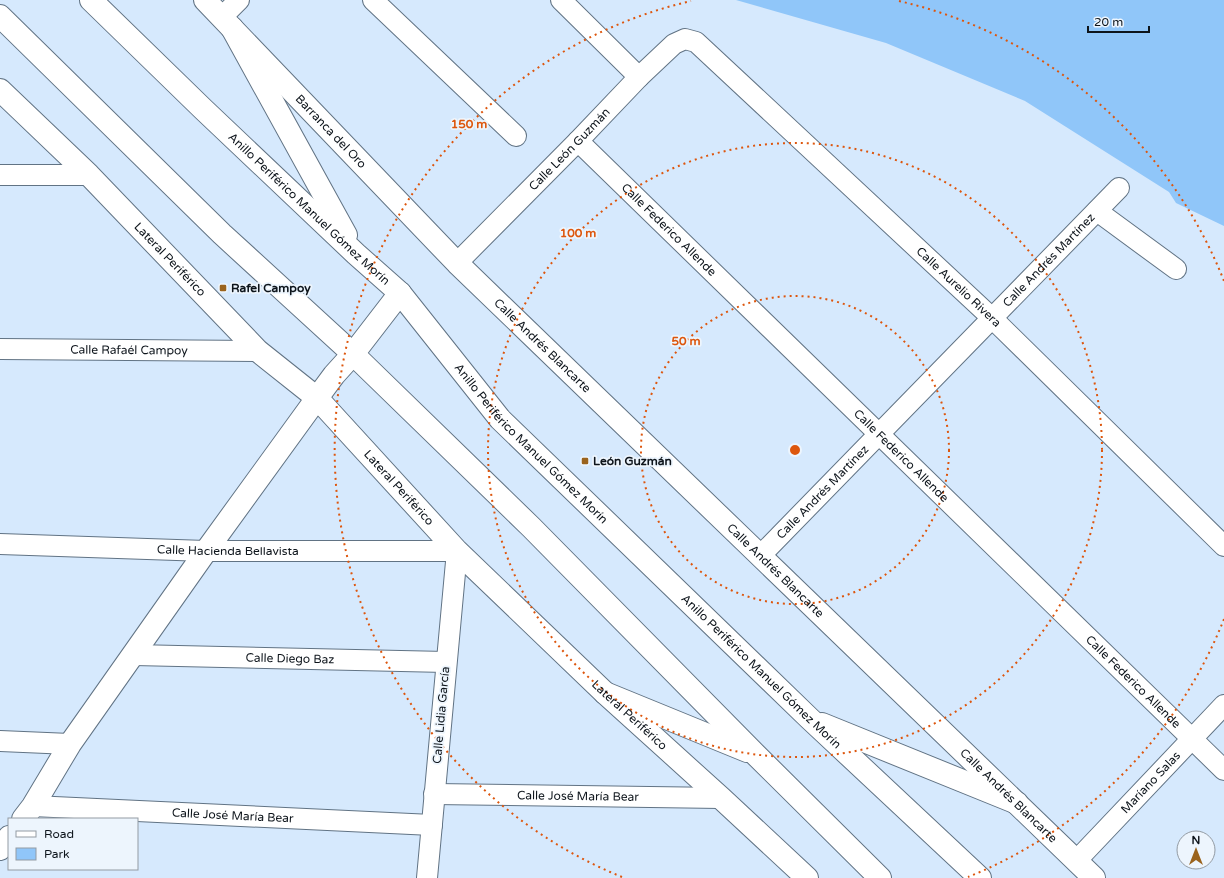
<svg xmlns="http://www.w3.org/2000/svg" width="1224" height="878" font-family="'Varela Round',sans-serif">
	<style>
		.green { fill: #90c6f9 }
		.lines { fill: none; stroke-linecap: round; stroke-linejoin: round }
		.street-casing { stroke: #617384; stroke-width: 22 }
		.secondary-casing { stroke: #617384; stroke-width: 24 }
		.highway-casing { stroke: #617384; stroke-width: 24 }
		.street { stroke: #fff; stroke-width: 20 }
		.secondary { stroke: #fff; stroke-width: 22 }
		.highway { stroke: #fff; stroke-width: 22 }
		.ring { fill: none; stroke: #dd560d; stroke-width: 2; stroke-dasharray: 2 4 }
		.poi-dot { fill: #9a631d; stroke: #edf5fd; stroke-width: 1.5 }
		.labels { text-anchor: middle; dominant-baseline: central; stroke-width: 3.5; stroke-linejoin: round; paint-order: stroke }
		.street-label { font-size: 12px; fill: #0d141b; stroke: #edf5fd }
		.poi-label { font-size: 12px; font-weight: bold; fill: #0d141b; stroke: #edf5fd; text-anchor: start }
		.centre { fill: #dd560d; stroke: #edf5fd; stroke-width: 2 }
		.ring-label { font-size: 12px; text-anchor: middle; font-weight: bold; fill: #dd560d; stroke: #edf5fd; stroke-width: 3.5; stroke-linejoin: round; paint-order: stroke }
	</style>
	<rect width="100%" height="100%" fill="#d6e9fd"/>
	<path class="green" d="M 736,0 L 1224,0 L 1224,226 L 1176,203 L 1169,192 L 1025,101 L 886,43 Z"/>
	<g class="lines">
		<g class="street-casing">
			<g id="street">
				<path d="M 373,0 L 516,136"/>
				<path d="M 561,0 L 639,77"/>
				<path d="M 222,17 L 239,0"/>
				<path id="s1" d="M 578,141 L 1224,770"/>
				<path d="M 0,175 L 89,175"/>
				<path d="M 1097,211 L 1176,269"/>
				<path id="s2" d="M 457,263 L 578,141 L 639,77 L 674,44 L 685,39 L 696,42 L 992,318 L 1224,546"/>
				<path id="s3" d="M 0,349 L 258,351"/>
				<path id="s4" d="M 0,544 L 206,551 L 457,551 L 427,878"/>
				<path id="s5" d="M 761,555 L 1119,188"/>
				<path id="s6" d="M 134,655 L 446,662"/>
				<path d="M 0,741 L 70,744"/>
				<path id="s7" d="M 434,794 L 721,798"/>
				<path id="s8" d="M 33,806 L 432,825"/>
				<path id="s9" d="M 1077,860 L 1224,705"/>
			</g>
		</g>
		<g class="secondary-casing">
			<g id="secondary">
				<path id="s10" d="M 205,0 L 457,263 L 1094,878"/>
				<path id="s11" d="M 0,90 L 89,175 L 258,351 L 317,398 L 457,551 L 605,693 L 721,798 L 807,878"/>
				<path d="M 23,819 L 33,806 L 70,744 L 206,551 L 317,398 L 334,375 L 353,354 L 400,293"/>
				<path d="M 0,849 L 9,837"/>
			</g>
		</g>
		<g class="highway-casing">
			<g id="highway">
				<path id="s12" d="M 91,0 L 203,109 L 356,254 L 400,293 L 500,419 L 809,718 L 980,878"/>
				<path d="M 0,16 L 222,234 L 353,354 L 531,527 L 756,755 L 880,878"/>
				<path d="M 232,28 L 346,235"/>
				<path d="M 605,693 L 747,751"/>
				<path d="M 822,724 L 1017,803"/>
			</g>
		</g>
		<use href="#street" class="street"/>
		<use href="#secondary" class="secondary"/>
		<use href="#highway" class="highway"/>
	</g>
	<g class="ring">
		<circle cx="795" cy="450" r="154"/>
		<circle cx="795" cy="450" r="307"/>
		<path d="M1224 619A461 461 0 0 1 968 877M622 877A461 461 0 0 1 691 1M899 1A461 461 0 0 1 1224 281"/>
	</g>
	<g class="poi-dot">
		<rect x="219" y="284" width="8" height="8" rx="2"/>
		<rect x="581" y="457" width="8" height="8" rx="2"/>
	</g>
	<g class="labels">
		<g class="street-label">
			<text stroke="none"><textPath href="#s10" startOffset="182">Barranca del Oro</textPath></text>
			<text stroke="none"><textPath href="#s2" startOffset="160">Calle León Guzmán</textPath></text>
			<text stroke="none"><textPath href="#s12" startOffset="302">Anillo Periférico Manuel Gómez Morín</textPath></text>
			<text stroke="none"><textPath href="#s1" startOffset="127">Calle Federico Allende</textPath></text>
			<text stroke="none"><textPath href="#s11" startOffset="240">Lateral Periférico</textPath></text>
			<text stroke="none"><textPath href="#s5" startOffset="412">Calle Andrés Martínez</textPath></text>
			<text stroke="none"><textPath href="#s2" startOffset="691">Calle Aurelio Rivera</textPath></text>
			<text stroke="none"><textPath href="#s10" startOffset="483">Calle Andrés Blancarte</textPath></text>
			<text stroke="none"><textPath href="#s3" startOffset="129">Calle Rafaél Campoy</textPath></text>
			<text stroke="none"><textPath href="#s12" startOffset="626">Anillo Periférico Manuel Gómez Morín</textPath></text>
			<text stroke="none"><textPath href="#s1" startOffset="451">Calle Federico Allende</textPath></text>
			<text stroke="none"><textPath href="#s11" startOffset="564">Lateral Periférico</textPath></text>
			<text stroke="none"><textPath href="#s5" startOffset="88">Calle Andrés Martínez</textPath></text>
			<text stroke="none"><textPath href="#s4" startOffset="228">Calle Hacienda Bellavista</textPath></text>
			<text stroke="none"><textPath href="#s10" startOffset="807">Calle Andrés Blancarte</textPath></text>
			<text stroke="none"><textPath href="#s6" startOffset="156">Calle Diego Baz</textPath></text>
			<text stroke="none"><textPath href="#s12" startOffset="950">Anillo Periférico Manuel Gómez Morín</textPath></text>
			<text stroke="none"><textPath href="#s1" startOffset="775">Calle Federico Allende</textPath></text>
			<text transform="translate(441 715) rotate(-85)">Calle Lidia García</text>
			<text stroke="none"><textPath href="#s11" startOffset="888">Lateral Periférico</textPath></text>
			<text stroke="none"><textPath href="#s9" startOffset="107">Maríano Salas</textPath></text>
			<text stroke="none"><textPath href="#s10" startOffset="1131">Calle Andrés Blancarte</textPath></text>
			<text stroke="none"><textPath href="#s7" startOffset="144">Calle José María Bear</textPath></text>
			<text stroke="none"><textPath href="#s8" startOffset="200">Calle José María Bear</textPath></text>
		</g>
		<g class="poi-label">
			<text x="231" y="288">Rafel Campoy</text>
			<text x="593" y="461">León Guzmán</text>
		</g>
	</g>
	<circle cx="795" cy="450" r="6" class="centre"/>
	<g class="ring-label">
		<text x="469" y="128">150 m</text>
		<text x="578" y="237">100 m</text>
		<text x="686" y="345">50 m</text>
	</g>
	<rect x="8" y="818" width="130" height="52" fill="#edf5fd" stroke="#939ba3"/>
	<rect x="16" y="831" width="20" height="6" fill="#ffffff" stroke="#939ba3"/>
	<text x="44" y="838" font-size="12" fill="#0d141b">Road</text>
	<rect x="16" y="848" width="20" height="12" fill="#90c6f9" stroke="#939ba3"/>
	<text x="44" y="858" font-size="12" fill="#0d141b">Park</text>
	<g transform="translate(1196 850)"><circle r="19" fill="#edf5fd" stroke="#939ba3"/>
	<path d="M0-3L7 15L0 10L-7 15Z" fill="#9a631d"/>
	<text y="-6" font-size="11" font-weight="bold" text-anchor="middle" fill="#0d141b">N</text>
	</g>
	<path d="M1088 26v6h61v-6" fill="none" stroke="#0d141b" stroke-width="2"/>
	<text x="1094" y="26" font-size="12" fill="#0d141b" stroke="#edf5fd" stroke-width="3" paint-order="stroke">20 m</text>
</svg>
